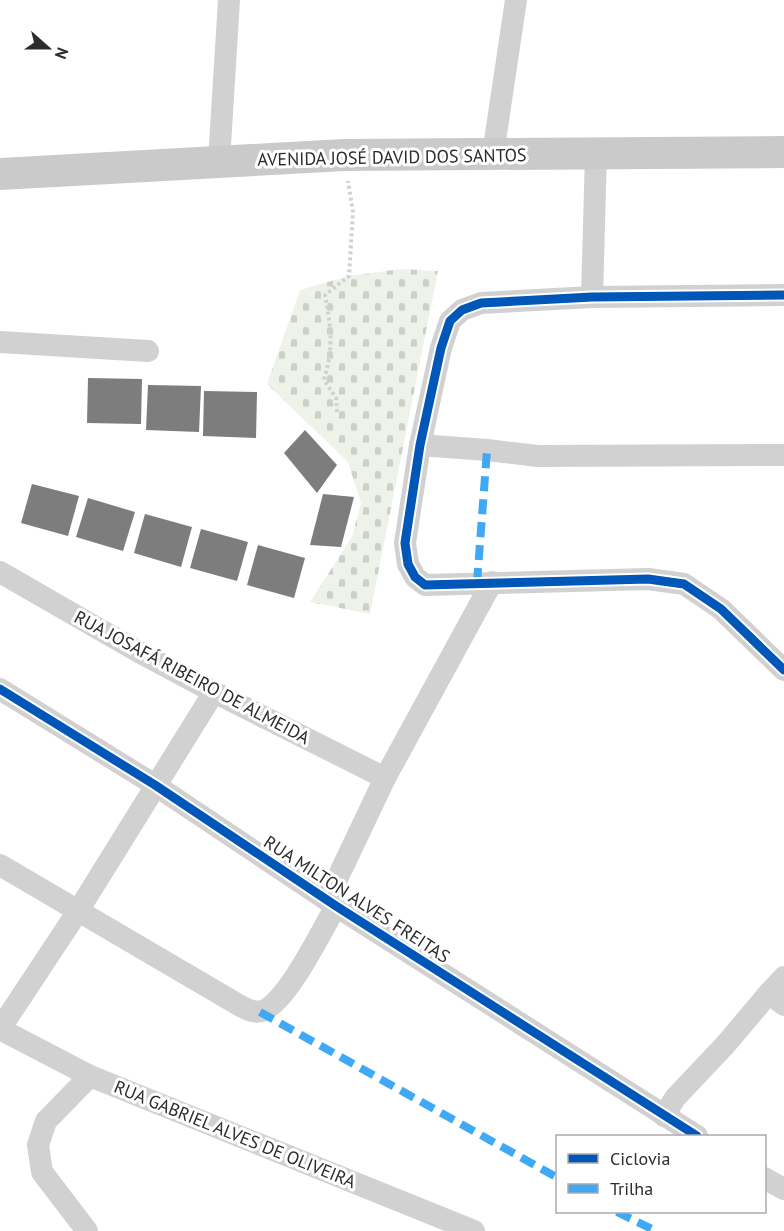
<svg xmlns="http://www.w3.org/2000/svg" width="784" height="1231" font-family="'PT Sans',sans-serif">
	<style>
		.cemetery { fill: url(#cemetery-stones) }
		.building { fill: #7d7d7d }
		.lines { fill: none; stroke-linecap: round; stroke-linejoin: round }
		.path { stroke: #d1d1d1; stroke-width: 4; stroke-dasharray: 3 3; stroke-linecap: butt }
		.minor { stroke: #d1d1d1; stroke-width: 22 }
		.secondary { stroke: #cacaca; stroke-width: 32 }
		.quiet { stroke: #3fa9f5; stroke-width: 8; stroke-dasharray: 15 8; stroke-linecap: butt }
		.cycleway-casing { stroke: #fff; stroke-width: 13 }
		.cycleway { stroke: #0057b8; stroke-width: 9 }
		.labels { text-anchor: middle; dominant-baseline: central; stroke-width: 6; stroke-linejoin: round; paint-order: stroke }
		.street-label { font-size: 18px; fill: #2c2c2c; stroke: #fff }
	</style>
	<defs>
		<pattern id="cemetery-stones" width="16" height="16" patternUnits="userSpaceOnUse" patternTransform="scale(1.5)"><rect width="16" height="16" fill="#eef3ea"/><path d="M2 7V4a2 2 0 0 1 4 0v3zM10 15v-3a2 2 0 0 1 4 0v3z" fill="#ccd0c9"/></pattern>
	</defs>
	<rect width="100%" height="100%" fill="#fff"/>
	<path class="cemetery" d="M 401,269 L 438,271 L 370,614 L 310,602 L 352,537 L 361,503 L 348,462 L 267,384 L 300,290 L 349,276 Z"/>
	<g class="building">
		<path d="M 88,378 L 142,379 L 141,424 L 87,423 Z"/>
		<path d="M 148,385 L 201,386 L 199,432 L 146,430 Z"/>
		<path d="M 204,391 L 257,392 L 256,438 L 203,436 Z"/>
		<path d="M 305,430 L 337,465 L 317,493 L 284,453 Z"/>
		<path d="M 32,484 L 79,496 L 68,536 L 21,523 Z"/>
		<path d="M 323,494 L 354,497 L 341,547 L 310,545 Z"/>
		<path d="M 88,498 L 135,512 L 123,551 L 76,537 Z"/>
		<path d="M 145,514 L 192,527 L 181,567 L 134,553 Z"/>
		<path d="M 201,529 L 248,542 L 237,581 L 190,568 Z"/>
		<path d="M 258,545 L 305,558 L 294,598 L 247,585 Z"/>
	</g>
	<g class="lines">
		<path class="path" d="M 337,412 L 336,398 L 324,380 C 334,346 331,329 325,295 L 349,276 L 353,212 L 348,181"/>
		<g class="minor">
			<path d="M 493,154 L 516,0"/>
			<path d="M 219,161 L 229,0"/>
			<path d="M 784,295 L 592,297 L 481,303 L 462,310 L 450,321 L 441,348 L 420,445 L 405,543 L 408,564 L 415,577 L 425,585 L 648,579 L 684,584 L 721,609 L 784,670"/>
			<path d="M 592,297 L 596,153"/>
			<path d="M 0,342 L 148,351"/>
			<path d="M 420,445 L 487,450 L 538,456 L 784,455"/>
			<path d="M 0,572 L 139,652 L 214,692 L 385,778"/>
			<path d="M 0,689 L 155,785 L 336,906 L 697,1136"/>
			<path d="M 0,865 L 232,1001 C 241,1006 252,1014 262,1011 C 287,1003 322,930 336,906"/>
			<path d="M 327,900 L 385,778 L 492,582"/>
			<path d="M 769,993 L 784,977"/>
			<path d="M 0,1029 L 90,1076 L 474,1231"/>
			<path d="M 0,1029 L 78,911 L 214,692"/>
			<path d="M 664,1116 L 675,1098 L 726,1044 L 769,993 L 784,1005"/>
			<path d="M 764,1178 L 784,1189"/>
			<path d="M 87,1231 L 42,1172 L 38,1145 L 46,1121 L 90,1076"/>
		</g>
		<path class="secondary" d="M 0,174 L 344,155 L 784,152"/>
		<g class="quiet">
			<path d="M 477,583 L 487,450"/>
			<path d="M 260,1012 L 558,1178"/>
			<path d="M 617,1212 L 656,1231"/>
		</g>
		<g class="cycleway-casing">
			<g id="cycleway">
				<path d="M 784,295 L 592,297 L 481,303 L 462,310 L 450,321 L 441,348 L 420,445 L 405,543 L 408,564 L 415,577 L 425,585 L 648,579 L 684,584 L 721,609 L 784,670"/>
				<path d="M 0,689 L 155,785 L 336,906 L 697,1136"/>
			</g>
		</g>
		<use href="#cycleway" class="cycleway"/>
	</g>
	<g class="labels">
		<g class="street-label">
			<text transform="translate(392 157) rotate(-1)">AVENIDA JOSÉ DAVID DOS SANTOS</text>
			<text transform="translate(192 677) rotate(28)">RUA JOSAFÁ RIBEIRO DE ALMEIDA</text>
			<text transform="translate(357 899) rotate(33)">RUA MILTON ALVES FREITAS</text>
			<text transform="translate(235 1134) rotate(22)">RUA GABRIEL ALVES DE OLIVEIRA</text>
		</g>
	</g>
	<rect x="556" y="1135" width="210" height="78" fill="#ffffff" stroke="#ababab" stroke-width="1.5"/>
	<rect x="568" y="1154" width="30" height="9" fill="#0057b8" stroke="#ababab" stroke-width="1.5"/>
	<text x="610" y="1165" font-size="18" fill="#2c2c2c">Ciclovia</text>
	<rect x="568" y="1184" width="30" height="9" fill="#3fa9f5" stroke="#ababab" stroke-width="1.5"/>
	<text x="610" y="1195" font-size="18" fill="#2c2c2c">Trilha</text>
	<g transform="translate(48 48) rotate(111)" stroke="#ffffff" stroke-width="4.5" paint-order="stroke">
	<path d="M0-4.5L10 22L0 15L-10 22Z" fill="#2c2c2c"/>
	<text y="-9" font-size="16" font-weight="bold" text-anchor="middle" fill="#2c2c2c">N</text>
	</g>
</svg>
